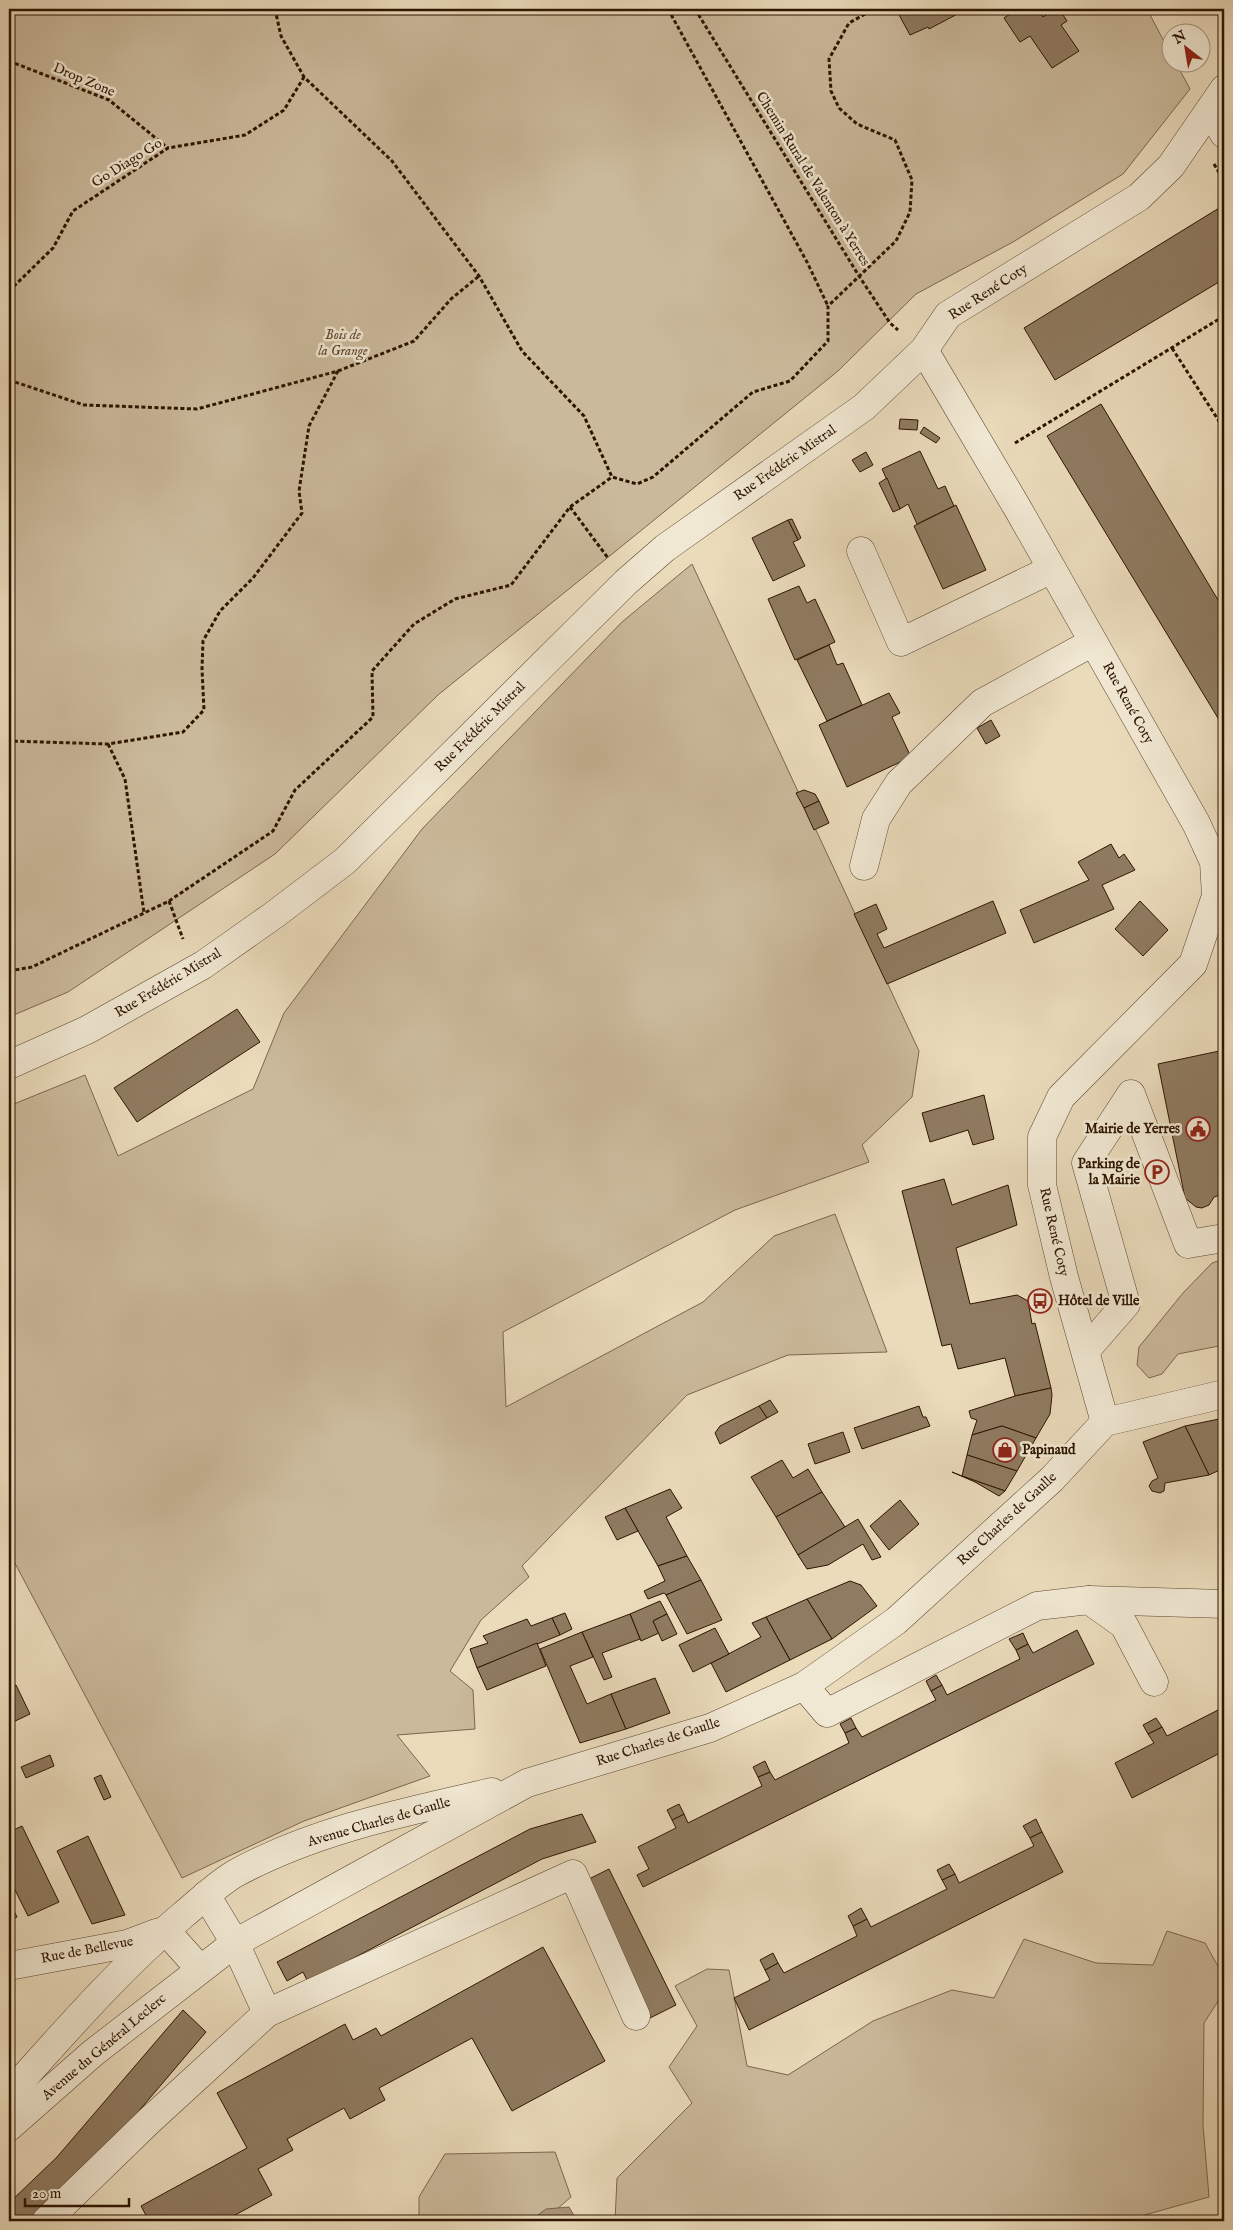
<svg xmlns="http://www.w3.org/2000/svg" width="1233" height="2230" font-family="'IM FELL English',serif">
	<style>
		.green { fill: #cab99b; stroke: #7c664e }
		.water { fill: #aa977b; stroke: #78634a }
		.building { fill: #8f7b61; stroke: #2d1400 }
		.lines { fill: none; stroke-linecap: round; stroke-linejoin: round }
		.minor-casing { stroke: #5c462f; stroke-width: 29 }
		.path { stroke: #2d1400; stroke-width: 3; stroke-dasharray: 4 2.5; stroke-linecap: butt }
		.minor { stroke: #f1e8d3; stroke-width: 28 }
		.labels { text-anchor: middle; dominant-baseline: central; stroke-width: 5; stroke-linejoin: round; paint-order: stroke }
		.street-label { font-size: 14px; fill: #2d1400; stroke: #f1e8d3 }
		.park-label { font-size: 14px; font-style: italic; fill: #5c462e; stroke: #f1e8d3 }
		.poi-label { font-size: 14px; font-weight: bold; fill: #2d1400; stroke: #f1e8d3; text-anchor: end }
	</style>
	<rect width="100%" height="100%" fill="#eadbbb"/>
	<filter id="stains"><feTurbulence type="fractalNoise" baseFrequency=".004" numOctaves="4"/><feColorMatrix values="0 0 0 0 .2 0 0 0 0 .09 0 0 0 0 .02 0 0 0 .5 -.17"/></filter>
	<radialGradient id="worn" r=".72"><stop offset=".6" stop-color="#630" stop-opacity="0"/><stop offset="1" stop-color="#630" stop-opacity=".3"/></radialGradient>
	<g class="green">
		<path d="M 9,9 L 1147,9 L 1170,53 L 1170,62 L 1176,63 L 1190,89 L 1123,174 L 1013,242 L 916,294 L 838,371 L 438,695 L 275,854 L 68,992 L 9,1017 Z"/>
		<path d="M 692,564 L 919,1051 L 912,1097 L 862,1145 L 869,1162 L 735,1210 L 503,1332 L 506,1407 L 703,1302 L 774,1236 L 835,1214 L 887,1352 L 788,1355 L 687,1395 L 522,1566 L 529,1577 L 481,1620 L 450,1671 L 473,1690 L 475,1729 L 397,1735 L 430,1776 L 304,1821 L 182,1878 L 9,1552 L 9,1106 L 85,1075 L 118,1156 L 253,1089 L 284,1013 L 422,829 L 622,622 Z"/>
		<path d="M 1224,1259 L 1224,1345 L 1178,1354 L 1162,1374 L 1149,1378 L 1137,1365 L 1139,1347 L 1183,1293 L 1212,1263 Z"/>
		<path d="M 1167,1931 L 1205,1943 L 1224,1977 L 1224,1992 L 1204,2023 L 1203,2125 L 1209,2197 L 1123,2221 L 615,2221 L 617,2178 L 692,2103 L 669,2067 L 697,2026 L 675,1986 L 707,1969 L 729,1970 L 747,2066 L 788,2075 L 873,2021 L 952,1990 L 994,1998 L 1024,1939 L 1096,1963 L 1153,1965 Z"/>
		<path d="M 555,2152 L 571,2197 L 543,2221 L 419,2221 L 419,2197 L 445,2154 Z"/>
	</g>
	<path class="water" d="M 569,2207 L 577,2221 L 530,2221 L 546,2209 Z"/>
	<g class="building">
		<path d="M 901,9 L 967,9 L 929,29 L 928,27 L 910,35 L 897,11 Z"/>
		<path d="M 1018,9 L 1037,9 L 1043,17 L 1055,9 L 1059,9 L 1067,21 L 1061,25 L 1079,51 L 1052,68 L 1030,36 L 1020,42 L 1004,18 Z"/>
		<path d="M 1224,205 L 1224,279 L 1055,380 L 1024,328 Z"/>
		<path d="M 1101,404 L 1224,610 L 1224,728 L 1047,436 Z"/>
		<path d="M 900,419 L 918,420 L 917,430 L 899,429 Z"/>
		<path d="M 924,427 L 940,438 L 936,443 L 920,433 Z"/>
		<path d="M 920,451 L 938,489 L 945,486 L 954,506 L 917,524 L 908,504 L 900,509 L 882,469 Z"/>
		<path d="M 866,452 L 873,465 L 860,472 L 852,460 Z"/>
		<path d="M 887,478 L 900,509 L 893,512 L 879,483 Z"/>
		<path d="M 956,505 L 986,570 L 943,589 L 914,526 Z"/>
		<path d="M 792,519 L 801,538 L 798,540 L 788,520 Z"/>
		<path d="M 788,520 L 798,540 L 793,542 L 805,566 L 773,581 L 752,538 Z"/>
		<path d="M 799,586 L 807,603 L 815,599 L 835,642 L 795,660 L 768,599 Z"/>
		<path d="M 829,645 L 837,665 L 843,663 L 862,705 L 827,721 L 797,660 Z"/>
		<path d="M 889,693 L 900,713 L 892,717 L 911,757 L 847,787 L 819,725 Z"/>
		<path d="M 991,720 L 1000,736 L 986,744 L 977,728 Z"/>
		<path d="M 804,790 L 815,794 L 819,801 L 804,808 L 796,793 Z"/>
		<path d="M 819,801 L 829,823 L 814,830 L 804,808 Z"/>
		<path d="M 1111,844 L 1119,858 L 1124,854 L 1135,870 L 1102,885 L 1114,909 L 1034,943 L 1020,910 L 1089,880 L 1078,862 Z"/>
		<path d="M 993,901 L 1006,933 L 887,984 L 854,914 L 876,904 L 887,929 L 877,934 L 884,948 Z"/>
		<path d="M 1140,901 L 1168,930 L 1143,956 L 1115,929 Z"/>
		<path d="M 237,1009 L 260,1042 L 137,1122 L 114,1088 Z"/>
		<path d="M 1224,1050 L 1224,1194 L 1214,1197 L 1209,1205 L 1202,1208 L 1196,1207 L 1185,1198 L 1158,1064 Z"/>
		<path d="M 984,1095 L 994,1139 L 973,1145 L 968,1130 L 930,1142 L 922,1113 Z"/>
		<path d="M 944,1179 L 952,1205 L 1008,1185 L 1017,1225 L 956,1248 L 970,1304 L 1017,1295 L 1028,1301 L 1032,1324 L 1035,1323 L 1051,1388 L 1015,1396 L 1005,1358 L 958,1369 L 951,1344 L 942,1346 L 902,1191 Z"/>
		<path d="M 1051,1388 L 1052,1395 L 1050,1414 L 1036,1438 L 1002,1426 L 972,1435 L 977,1420 L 971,1418 L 969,1411 L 1015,1396 Z"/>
		<path d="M 770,1400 L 778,1412 L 767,1418 L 759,1406 Z"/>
		<path d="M 759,1406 L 767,1418 L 720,1444 L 715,1433 L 720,1426 Z"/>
		<path d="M 919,1406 L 923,1417 L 926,1417 L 930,1426 L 862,1449 L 854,1428 Z"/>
		<path d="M 1224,1418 L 1224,1468 L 1209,1475 L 1185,1426 Z"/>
		<path d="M 1002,1426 L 1036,1438 L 1017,1471 L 967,1455 L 972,1435 Z"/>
		<path d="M 1185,1426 L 1209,1475 L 1165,1483 L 1164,1491 L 1160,1493 L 1152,1491 L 1149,1486 L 1152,1481 L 1158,1478 L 1143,1442 Z"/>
		<path d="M 843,1432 L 850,1452 L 815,1464 L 808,1444 Z"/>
		<path d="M 967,1455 L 1017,1471 L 1005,1491 L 962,1476 Z"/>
		<path d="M 782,1460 L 793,1478 L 808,1469 L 822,1492 L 776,1517 L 751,1477 Z"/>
		<path d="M 952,1472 L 962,1476 L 1005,1491 L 999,1496 L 975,1482 Z"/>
		<path d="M 670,1489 L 682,1508 L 666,1517 L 687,1556 L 658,1566 L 625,1508 Z"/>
		<path d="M 822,1492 L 845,1527 L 798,1555 L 776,1517 Z"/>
		<path d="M 900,1500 L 919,1524 L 889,1550 L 870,1526 Z"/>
		<path d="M 625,1508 L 638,1531 L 617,1540 L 605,1517 Z"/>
		<path d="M 858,1519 L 881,1557 L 872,1560 L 863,1544 L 828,1565 L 807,1569 L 798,1555 Z"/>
		<path d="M 687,1556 L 701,1580 L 666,1595 L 664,1593 L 648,1599 L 644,1591 L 665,1581 L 658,1566 Z"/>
		<path d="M 701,1580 L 722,1620 L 687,1634 L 666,1595 Z"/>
		<path d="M 850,1581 L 861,1585 L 877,1606 L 832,1639 L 807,1599 Z"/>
		<path d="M 807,1599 L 832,1639 L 790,1660 L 766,1617 Z"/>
		<path d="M 660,1601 L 667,1614 L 653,1621 L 659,1633 L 641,1641 L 630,1614 Z"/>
		<path d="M 565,1613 L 572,1629 L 560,1635 L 552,1618 Z"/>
		<path d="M 630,1614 L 640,1639 L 602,1653 L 612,1677 L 604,1680 L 582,1632 Z"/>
		<path d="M 667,1614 L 677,1634 L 662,1641 L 653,1621 Z"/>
		<path d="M 766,1617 L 790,1660 L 726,1692 L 711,1663 L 761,1637 L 752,1623 Z"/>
		<path d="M 552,1618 L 560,1635 L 477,1668 L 470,1649 L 488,1643 L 483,1636 L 527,1619 L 531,1626 Z"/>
		<path d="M 715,1628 L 729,1654 L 693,1672 L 679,1645 Z"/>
		<path d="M 1077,1630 L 1094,1664 L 643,1887 L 637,1875 L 649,1869 L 638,1847 L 676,1828 L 672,1820 L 684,1814 L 688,1823 L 762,1786 L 758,1777 L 770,1772 L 775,1780 L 849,1743 L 845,1733 L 856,1728 L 862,1737 L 936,1700 L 931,1691 L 942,1685 L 947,1695 L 1020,1659 L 1016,1650 L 1028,1644 L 1033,1653 Z"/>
		<path d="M 582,1632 L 593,1657 L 570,1666 L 587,1704 L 611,1694 L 626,1729 L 580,1743 L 540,1649 Z"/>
		<path d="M 1023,1633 L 1028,1644 L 1016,1650 L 1009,1639 Z"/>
		<path d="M 537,1643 L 546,1666 L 487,1690 L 477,1668 Z"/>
		<path d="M 936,1675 L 942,1685 L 931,1691 L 926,1681 Z"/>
		<path d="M 655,1678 L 670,1713 L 626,1729 L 611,1694 Z"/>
		<path d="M 16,1685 L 30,1714 L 9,1724 L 9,1688 Z"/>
		<path d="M 1224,1707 L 1224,1751 L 1132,1798 L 1115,1763 L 1154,1743 L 1148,1734 L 1162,1727 L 1167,1736 Z"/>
		<path d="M 851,1718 L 856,1728 L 845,1733 L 840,1724 Z"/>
		<path d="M 1156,1718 L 1162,1727 L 1148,1734 L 1143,1725 Z"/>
		<path d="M 50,1755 L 54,1766 L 26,1778 L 21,1767 Z"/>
		<path d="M 765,1761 L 770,1772 L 758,1777 L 753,1767 Z"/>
		<path d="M 101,1775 L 111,1797 L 104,1800 L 94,1778 Z"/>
		<path d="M 679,1804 L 684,1814 L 672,1820 L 667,1810 Z"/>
		<path d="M 582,1814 L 596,1842 L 542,1859 L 308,1982 L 303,1972 L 287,1981 L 277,1962 L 530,1829 Z"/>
		<path d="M 1036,1819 L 1042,1832 L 1030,1838 L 1023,1826 Z"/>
		<path d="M 22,1826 L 59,1902 L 28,1916 L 9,1878 L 9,1832 Z"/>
		<path d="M 1042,1832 L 1063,1872 L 749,2030 L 734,1998 L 770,1980 L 765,1970 L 778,1963 L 784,1973 L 857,1936 L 853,1926 L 867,1919 L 871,1927 L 947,1889 L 942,1880 L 955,1874 L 959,1883 L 1034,1846 L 1030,1838 Z"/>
		<path d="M 88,1836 L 125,1915 L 92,1924 L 57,1851 Z"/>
		<path d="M 949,1864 L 955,1874 L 942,1880 L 937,1870 Z"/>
		<path d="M 609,1869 L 676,2005 L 650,2018 L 583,1882 Z"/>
		<path d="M 9,1901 L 17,1917 L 9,1921 Z"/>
		<path d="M 861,1908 L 867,1919 L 853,1926 L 848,1916 Z"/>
		<path d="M 543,1947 L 605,2061 L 512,2111 L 472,2038 L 379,2088 L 385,2100 L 350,2119 L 344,2108 L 287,2139 L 293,2150 L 258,2169 L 272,2195 L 224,2221 L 166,2221 L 163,2215 L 149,2221 L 141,2206 L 247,2148 L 217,2093 L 345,2024 L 353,2040 L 376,2028 L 381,2036 Z"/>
		<path d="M 773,1953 L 778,1963 L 765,1970 L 760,1960 Z"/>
		<path d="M 183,2010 L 206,2032 L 76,2185 L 39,2221 L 9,2221 L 9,2203 L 57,2157 Z"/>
	</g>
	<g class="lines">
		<g class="minor-casing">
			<g id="minor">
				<path d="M 1210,110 L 1224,134"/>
				<path d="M 924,350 L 1018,509 L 1196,823 L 1214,862 L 1216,896 L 1193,964 L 1061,1097 L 1042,1137 L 1042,1185 L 1064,1277 L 1105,1422"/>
				<path d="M 861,551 L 901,642 L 1052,569"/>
				<path d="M 864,866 L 876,819 L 899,783 L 982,703 L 1093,642"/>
				<path d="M 9,1065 L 87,1030 L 203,965 L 274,915 L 345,861 L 626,582 L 665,548 L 864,407 L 924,350 L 948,315 L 1139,197 L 1171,166 L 1224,89"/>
				<path d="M 1086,1350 L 1126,1304 L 1086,1163 L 1131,1094 L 1188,1244 L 1224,1238"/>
				<path d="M 1089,1600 L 1124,1625 L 1154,1682"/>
				<path d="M 804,1686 L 827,1713 L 1037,1606 L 1089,1600 L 1224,1604"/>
				<path d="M 165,1930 L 200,1969"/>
				<path d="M 9,1966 L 127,1944 L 156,1933"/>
				<path d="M 267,2013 L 573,1874 L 636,2016"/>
				<path d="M 9,2094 C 65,2032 119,1969 183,1915 C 200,1901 217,1884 236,1873 C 315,1830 405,1812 492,1792"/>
				<path d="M 9,2127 L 93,2053 L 235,1943 L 527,1783 L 710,1728 L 804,1686 L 896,1621 L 1052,1479 L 1105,1422 L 1224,1394"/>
				<path d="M 46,2221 L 149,2121 L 267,2013 L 235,1943 L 206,1895"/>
			</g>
		</g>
		<g class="path">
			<path d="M 275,9 L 281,36 L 304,77 L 392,161 L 479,276 L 522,351 L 584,416 L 612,477 L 637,484 L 653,477 L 753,392 L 790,381 L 828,341 L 828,306 L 896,241 L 910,212 L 912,180 L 895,140 L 857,124 L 839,108 L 831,91 L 829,59 L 849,23 L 874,9"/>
			<path d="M 668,9 L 807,262 L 828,306"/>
			<path d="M 695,9 L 859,276 L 890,323 L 898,330"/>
			<path d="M 9,61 L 109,100 L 168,148"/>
			<path d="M 1214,164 L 1224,181"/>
			<path d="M 9,291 L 53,248 L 73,211 L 168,148 L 245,135 L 284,110 L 304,77"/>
			<path d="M 1172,348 L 1224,429"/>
			<path d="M 338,371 L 414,341 L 451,299 L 479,276"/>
			<path d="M 9,380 L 84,405 L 197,409 L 338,371 L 309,426 L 299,491 L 302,513 L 253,578 L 220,611 L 203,641 L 202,669 L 204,710 L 183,732 L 108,744 L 9,741"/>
			<path d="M 1015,443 L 1224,316"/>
			<path d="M 570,507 L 608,558"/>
			<path d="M 108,744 L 125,779 L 144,913"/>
			<path d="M 169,901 L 183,939"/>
			<path d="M 9,971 L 32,967 L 169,901 L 273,831 L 295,790 L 373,717 L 372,671 L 414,624 L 455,599 L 511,585 L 570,507 L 612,477"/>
		</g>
		<use href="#minor" class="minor"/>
	</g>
	<defs>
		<g id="civic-ring" transform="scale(1.25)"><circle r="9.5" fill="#f1e8d3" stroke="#8f2418" stroke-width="1.5"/><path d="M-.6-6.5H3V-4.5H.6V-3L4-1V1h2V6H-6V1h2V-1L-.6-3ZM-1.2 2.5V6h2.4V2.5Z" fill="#8f2418"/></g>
		<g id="parking-ring" transform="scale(1.25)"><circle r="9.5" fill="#f1e8d3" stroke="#8f2418" stroke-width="1.5"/><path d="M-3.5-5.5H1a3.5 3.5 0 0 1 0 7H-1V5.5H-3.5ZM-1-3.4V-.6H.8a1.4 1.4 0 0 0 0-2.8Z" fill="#8f2418"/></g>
		<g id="bus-ring" transform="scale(1.25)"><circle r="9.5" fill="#f1e8d3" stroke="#8f2418" stroke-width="1.5"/><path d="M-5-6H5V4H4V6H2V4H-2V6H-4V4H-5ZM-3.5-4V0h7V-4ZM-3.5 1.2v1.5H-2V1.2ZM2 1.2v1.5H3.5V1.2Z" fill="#8f2418"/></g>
		<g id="shop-ring" transform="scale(1.25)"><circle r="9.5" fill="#f1e8d3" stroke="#8f2418" stroke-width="1.5"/><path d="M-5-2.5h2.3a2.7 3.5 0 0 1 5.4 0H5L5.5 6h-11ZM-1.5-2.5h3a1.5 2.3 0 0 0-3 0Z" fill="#8f2418"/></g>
	</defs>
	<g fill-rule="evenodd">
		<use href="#civic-ring" x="1198" y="1129"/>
		<use href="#parking-ring" x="1157" y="1172"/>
		<use href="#bus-ring" x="1040" y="1301"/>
		<use href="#shop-ring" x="1005" y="1450"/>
	</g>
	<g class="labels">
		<g class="street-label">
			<text transform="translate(84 80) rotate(23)">Drop Zone</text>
			<text transform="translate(127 163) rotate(-32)">Go Diago Go</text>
			<text transform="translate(813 179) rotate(58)">Chemin Rural de Valenton à Yerres</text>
			<text transform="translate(988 292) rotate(-33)">Rue René Coty</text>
			<text transform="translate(785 463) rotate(-35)">Rue Frédéric Mistral</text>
			<text transform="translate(1128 703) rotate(61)">Rue René Coty</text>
			<text transform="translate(480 727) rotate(-45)">Rue Frédéric Mistral</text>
			<text transform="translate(168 983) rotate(-31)">Rue Frédéric Mistral</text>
			<text transform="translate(1054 1232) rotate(77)">Rue René Coty</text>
			<text transform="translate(1007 1519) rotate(-43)">Rue Charles de Gaulle</text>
			<text transform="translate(658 1742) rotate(-18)">Rue Charles de Gaulle</text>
			<text transform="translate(379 1822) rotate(-16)">Avenue Charles de Gaulle</text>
			<text transform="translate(87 1950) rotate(-11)">Rue de Bellevue</text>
			<text transform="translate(104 2047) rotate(-40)">Avenue du Général Leclerc</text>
		</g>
		<g class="park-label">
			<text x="343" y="335">Bois de<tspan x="343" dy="16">la Grange</tspan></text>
		</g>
		<g class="poi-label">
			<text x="1180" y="1129">Mairie de Yerres</text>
			<text x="1140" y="1164">Parking de<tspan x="1140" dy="16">la Mairie</tspan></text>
			<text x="1058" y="1301" text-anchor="start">Hôtel de Ville</text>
			<text x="1022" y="1450" text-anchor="start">Papinaud</text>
		</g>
	</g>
	<rect width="1233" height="2230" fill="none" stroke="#eadbbb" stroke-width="30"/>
	<rect x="10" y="10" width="1213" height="2210" fill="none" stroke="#2d1400" stroke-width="2.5"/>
	<rect x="15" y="15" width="1203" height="2200" fill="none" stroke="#2d1400"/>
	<g transform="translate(1186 48) rotate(329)"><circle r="24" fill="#f1e8d3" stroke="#a3937f"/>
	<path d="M0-4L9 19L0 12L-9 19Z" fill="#8f2418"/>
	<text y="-8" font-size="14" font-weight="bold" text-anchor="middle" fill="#2d1400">N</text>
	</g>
	<path d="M25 2198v8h104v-8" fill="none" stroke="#2d1400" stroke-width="2.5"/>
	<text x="32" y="2198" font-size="15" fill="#2d1400" stroke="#f1e8d3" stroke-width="4" paint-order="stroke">20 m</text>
	<rect width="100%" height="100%" filter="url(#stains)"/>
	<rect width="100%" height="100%" fill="url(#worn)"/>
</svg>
